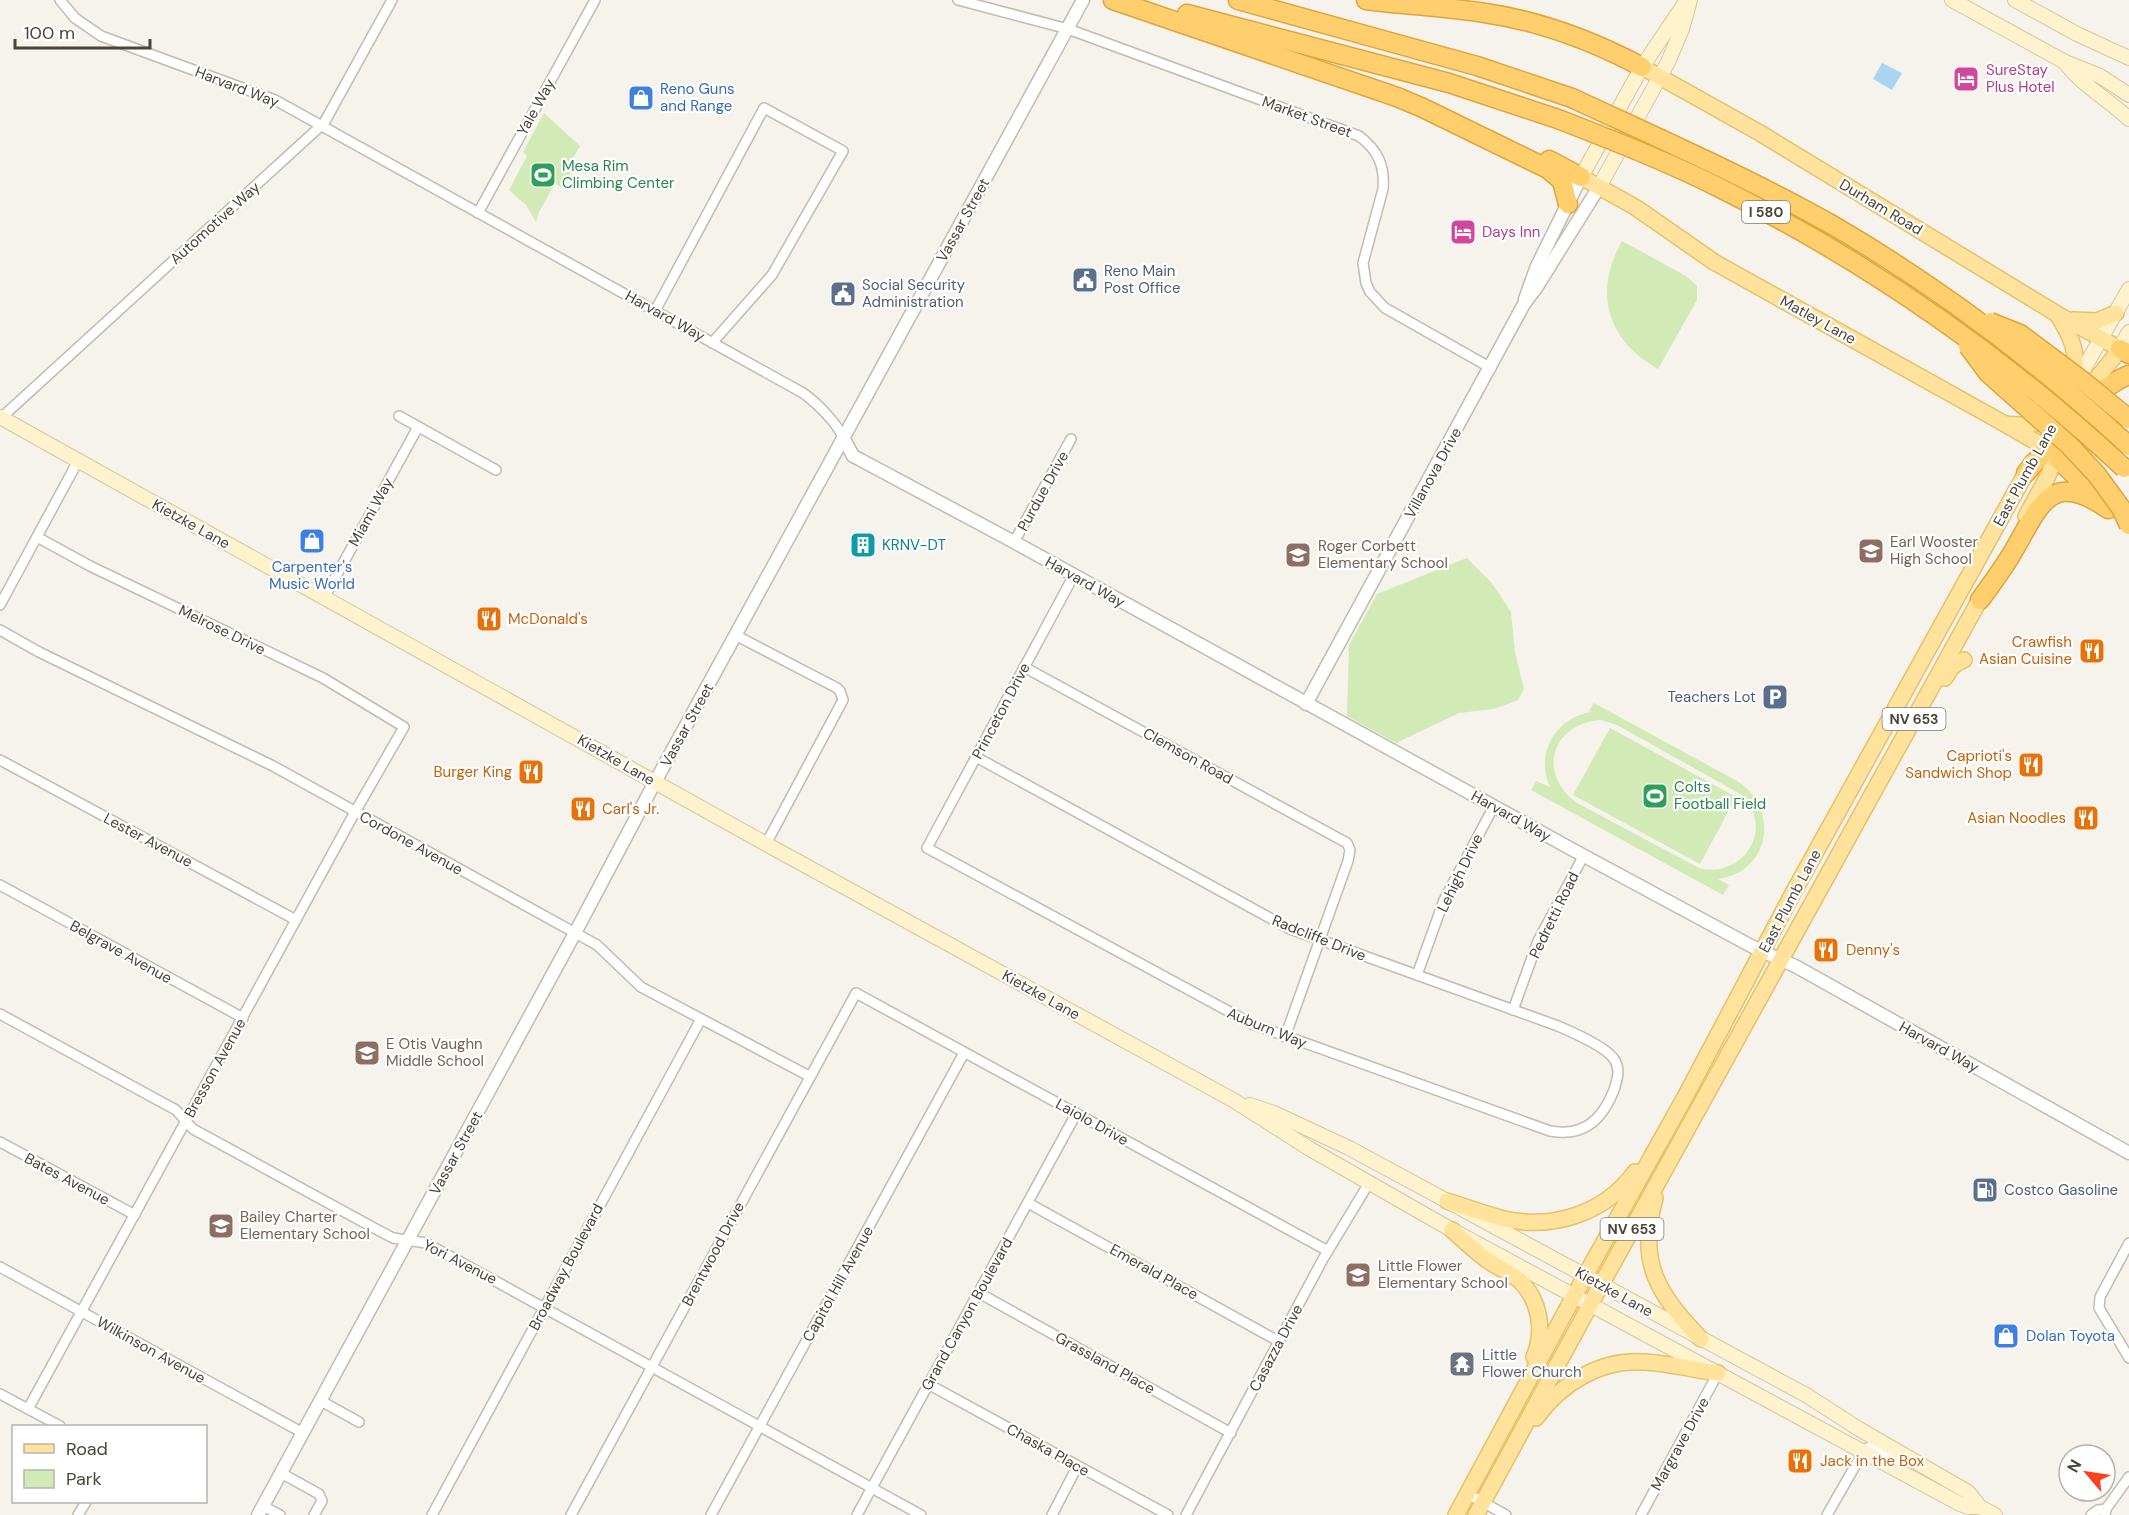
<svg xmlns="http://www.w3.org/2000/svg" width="2129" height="1515" font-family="'DM Sans',sans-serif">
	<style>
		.green { fill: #d2eab5; fill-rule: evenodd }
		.water { fill: #a9d4f2 }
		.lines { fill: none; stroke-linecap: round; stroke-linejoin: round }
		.minor-casing { stroke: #c2bbae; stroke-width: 12 }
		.tertiary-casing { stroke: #c2bbae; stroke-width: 15 }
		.secondary-casing { stroke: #d6c79b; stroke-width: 16 }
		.primary-casing { stroke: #e6c16a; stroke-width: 18 }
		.motorway-casing { stroke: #e0a43c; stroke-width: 21 }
		.minor { stroke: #fff; stroke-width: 9 }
		.tertiary { stroke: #fff; stroke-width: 12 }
		.secondary { stroke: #fff3cd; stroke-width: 14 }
		.primary { stroke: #ffe39c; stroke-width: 15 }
		.motorway { stroke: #ffcf6e; stroke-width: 18 }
		.motorway-bridge-casing { stroke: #e0a43c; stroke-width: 21; stroke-linecap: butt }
		.motorway-bridge { stroke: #ffcf6e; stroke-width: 18 }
		.labels { text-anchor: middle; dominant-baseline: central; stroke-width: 4.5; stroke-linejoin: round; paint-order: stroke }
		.shield { fill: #fff; stroke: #817c74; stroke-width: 1.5 }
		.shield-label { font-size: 14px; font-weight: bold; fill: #4b4439 }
		.hotel-label { font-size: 15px; fill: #b23c85; stroke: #fff; text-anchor: start }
		.street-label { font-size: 15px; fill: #4b4439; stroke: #fff }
		.shop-label { font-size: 15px; fill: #366cbe; stroke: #fff; text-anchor: start }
		.leisure-label { font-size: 15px; fill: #27864d; stroke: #fff; text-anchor: start }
		.service-label { font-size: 15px; fill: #4e5e75; stroke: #fff; text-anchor: start }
		.education-label { font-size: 15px; fill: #785e54; stroke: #fff; text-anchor: start }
		.culture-label { font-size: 15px; fill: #0d838f; stroke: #fff; text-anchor: start }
		.food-label { font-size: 15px; fill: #c56008; stroke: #fff; text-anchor: start }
		.worship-label { font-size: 15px; fill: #5b616d; stroke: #fff; text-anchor: start }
	</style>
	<rect width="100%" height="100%" fill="#f6f3ec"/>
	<g class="green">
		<path d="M 544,113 L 580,146 L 570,163 L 574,167 L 562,188 L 555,183 L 539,212 L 536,222 L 526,205 L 509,190 L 527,156 L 523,152 Z"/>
		<path d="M 1622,241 L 1686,276 L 1697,286 L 1697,300 L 1658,369 C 1607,341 1593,292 1622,241 Z"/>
		<path d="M 1467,558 L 1491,582 L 1511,612 L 1515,652 L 1524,689 L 1518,700 L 1494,709 L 1459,713 L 1396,743 L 1347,716 L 1349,645 L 1377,594 Z"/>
		<path d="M 1594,703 L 1737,781 C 1780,808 1771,872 1718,879 L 1729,885 L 1723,895 L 1531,790 L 1536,781 L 1550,787 C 1535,754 1555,718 1591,712 L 1589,711 ZM 1601,720 L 1617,725 L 1742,795 C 1775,828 1744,879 1699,868 L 1577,803 C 1536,774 1552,723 1601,720 Z"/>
		<path d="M 1610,728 L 1736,797 L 1700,864 L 1573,795 Z"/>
	</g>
	<path class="water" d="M 1882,63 L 1902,73 L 1892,90 L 1873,79 Z"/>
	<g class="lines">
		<g class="minor-casing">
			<g id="minor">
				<path d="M 60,0 L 75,18 L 101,36 L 275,100 L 803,393 C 817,403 837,423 844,439"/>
				<path d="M 958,0 L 1068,29 L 1359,136 C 1378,150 1385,166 1383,189 L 1363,263 L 1366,283 L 1370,292 L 1385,308 L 1491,368"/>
				<path d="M 478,213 L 595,0"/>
				<path d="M 655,311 L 764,108 L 843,151 L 772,275 L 712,343"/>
				<path d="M 399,416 L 496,470"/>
				<path d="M 1,418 L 324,123 L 392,0"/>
				<path d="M 1014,542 L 1071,439"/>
				<path d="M 324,598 L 418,427"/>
				<path d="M 0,605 L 78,461"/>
				<path d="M 0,630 L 39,652 L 273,766 L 588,940 L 597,945 L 641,987 L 809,1076"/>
				<path d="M 737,636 L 837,688 L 840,691 L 843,700 L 766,844"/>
				<path d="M 1024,667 L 1347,843 L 1350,850 L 1348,861 L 1285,1037"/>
				<path d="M 976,757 L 1290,929 L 1558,1026 C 1572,1032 1606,1047 1614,1059 C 1621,1069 1617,1080 1614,1090 C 1602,1120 1584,1137 1550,1131 L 1252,1024 L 927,848 C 976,757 1025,666 1074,575"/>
				<path d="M 0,760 L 296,920"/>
				<path d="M 0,885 L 243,1018"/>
				<path d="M 1417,975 L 1444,900 L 1494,806"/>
				<path d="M 1513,1010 L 1538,941 L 1584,855"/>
				<path d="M 0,1014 L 176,1110 L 193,1129 L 374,1228 L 393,1238 L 426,1243 L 921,1515"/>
				<path d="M 0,1142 L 135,1215"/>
				<path d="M 1028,1203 L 1280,1342"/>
				<path d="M 2129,1243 L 2100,1297 L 2099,1308 L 2129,1358"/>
				<path d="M 0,1267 L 303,1433"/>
				<path d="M 979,1293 L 1231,1433"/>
				<path d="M 928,1384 L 1168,1515"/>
				<path d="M 0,1394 L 60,1426"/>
				<path d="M 321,1401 L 359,1422"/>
				<path d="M 28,1409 L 355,812 L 404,727 L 323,678 L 90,566 L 37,537"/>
				<path d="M 281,1473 L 319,1494 L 322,1501 L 314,1515"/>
				<path d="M 1468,1494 L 1506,1515"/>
				<path d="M 263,1506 L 280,1515"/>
				<path d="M 78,1515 L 86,1502"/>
				<path d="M 432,1515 L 701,1019"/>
				<path d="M 571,1515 L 856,993 L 1328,1251"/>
				<path d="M 711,1515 L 964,1053"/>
				<path d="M 857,1515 L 1076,1114"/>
				<path d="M 1052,1515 L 1077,1467"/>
				<path d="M 1186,1515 L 1323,1259 L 1369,1183"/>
				<path d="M 1641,1515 L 1718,1373"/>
				<path d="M 1827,1515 L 1863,1452 L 1869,1447 L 1901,1459"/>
				<path d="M 2091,1515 L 2098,1510 L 2106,1509"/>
				<path d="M 2105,1515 L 2106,1509 L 2129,1477"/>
			</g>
		</g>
		<g class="tertiary-casing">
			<g id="tertiary">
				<path d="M 1525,299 L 1537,266 L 1581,177"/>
				<path d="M 844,439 L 853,456 L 859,459 L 1014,542 L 1575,851 L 1753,947 L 1797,967 L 2129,1153"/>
				<path d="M 1306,704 L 1524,304 L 1536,288 L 1599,187"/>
				<path d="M 258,1515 L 575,933 L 655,782 L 1083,0"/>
			</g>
		</g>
		<g class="secondary-casing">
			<g id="secondary">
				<path d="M 1952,0 L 2065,62 L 2100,76 L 2129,95"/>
				<path d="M 2015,0 L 2077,34 L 2129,58"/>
				<path d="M 2065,62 C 2080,84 2109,100 2129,119"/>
				<path d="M 1581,177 L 1642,67 L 1687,0"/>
				<path d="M 1599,187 L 1668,62 L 1682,29 L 1690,0"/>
				<path d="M 2115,356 L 2129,332"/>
				<path d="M 2074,386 L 2129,289"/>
				<path d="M 0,417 L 766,844 L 1233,1100 L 1310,1149 L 1452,1230 L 1960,1504 L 1969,1507 L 1980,1507"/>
				<path d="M 1250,1105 L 1274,1113 L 1349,1148 L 1806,1395 L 1859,1429 L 1968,1492 L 1980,1507 L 1995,1515"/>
			</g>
		</g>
		<g class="primary-casing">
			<g id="primary">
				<path d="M 1642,67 L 1760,133 L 2057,314 L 2120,349 C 2104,370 2072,413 2047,421 C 2033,425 2019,426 2005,424"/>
				<path d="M 1581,177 L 1635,207 L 1714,262 L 2005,424 L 2041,445 L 2053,455"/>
				<path d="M 2057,314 C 2075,342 2077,352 2075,385"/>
				<path d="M 2073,320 L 2097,321 L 2116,313"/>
				<path d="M 2026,516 L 2047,478 L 2059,448"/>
				<path d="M 1945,678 C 1950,669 1954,663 1964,660"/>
				<path d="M 1655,1198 C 1637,1263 1658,1294 1701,1339"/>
				<path d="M 1447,1201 C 1466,1207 1485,1214 1504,1219 C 1554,1230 1605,1213 1635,1172"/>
				<path d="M 1452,1230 C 1463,1240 1475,1251 1487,1260 C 1497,1267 1509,1272 1519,1280 C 1540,1300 1545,1331 1534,1357"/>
				<path d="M 1536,1418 C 1561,1383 1601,1359 1644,1362 C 1669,1363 1694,1370 1718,1373"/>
				<path d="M 1456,1515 L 1574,1296 L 1685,1097 L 1793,893 L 2032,462"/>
				<path d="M 1476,1515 L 1590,1305 L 1984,592"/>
			</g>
		</g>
		<g class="motorway-casing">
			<g id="motorway">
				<path d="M 1113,0 L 1397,97 L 1423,108 L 1548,169 L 1562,181 L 1568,204"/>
				<path d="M 1238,0 L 1477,66 L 1572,98"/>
				<path d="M 1366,0 C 1405,5 1446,7 1485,13 C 1540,21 1593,41 1642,67"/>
				<path d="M 1187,14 L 1449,83 L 1558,119"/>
				<path d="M 1549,160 L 1581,177"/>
				<path d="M 2120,349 L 2129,354"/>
				<path d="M 2058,459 L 2096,496"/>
				<path d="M 2026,473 C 2050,445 2095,387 2129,375"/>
				<path d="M 1980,600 C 1991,585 2002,570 2011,555 C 2039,509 2048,467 2108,509"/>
			</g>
		</g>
		<use href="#minor" class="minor"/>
		<use href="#tertiary" class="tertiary"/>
		<use href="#secondary" class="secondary"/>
		<use href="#primary" class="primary"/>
		<use href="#motorway" class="motorway"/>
		<g class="motorway-bridge-casing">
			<g id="motorway-bridge">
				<path d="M 1572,98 C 1660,139 1749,178 1834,226 C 1940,288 2039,363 2129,446"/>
				<path d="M 1558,119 C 1612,140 1666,161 1718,187 C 1867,261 2002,355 2124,468"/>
				<path d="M 1990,322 L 2020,334 L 2084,382 L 2129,419"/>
				<path d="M 1968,346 L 1988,373 L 2070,446 L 2097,475 L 2121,508 L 2129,525"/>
			</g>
		</g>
		<use href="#motorway-bridge" class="motorway-bridge"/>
	</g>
	<defs>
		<g id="hotel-square" transform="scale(1.35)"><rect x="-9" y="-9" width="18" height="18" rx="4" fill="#d1479c" stroke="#fff"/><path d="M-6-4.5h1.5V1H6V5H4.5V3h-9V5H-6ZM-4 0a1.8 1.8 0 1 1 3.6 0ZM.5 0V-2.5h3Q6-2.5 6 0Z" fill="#fff"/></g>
		<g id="shop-square" transform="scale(1.35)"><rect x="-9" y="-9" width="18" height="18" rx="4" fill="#3f7fe0" stroke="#fff"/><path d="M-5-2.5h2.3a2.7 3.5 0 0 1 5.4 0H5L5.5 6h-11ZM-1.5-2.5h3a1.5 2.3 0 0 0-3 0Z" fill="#fff"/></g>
		<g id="stadium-square" transform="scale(1.35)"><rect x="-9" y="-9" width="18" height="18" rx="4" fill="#2e9e5b" stroke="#fff"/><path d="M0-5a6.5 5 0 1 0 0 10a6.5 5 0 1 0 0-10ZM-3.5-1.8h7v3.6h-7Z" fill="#fff"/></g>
		<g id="civic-square" transform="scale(1.35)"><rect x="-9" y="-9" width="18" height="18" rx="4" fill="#5c6f8a" stroke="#fff"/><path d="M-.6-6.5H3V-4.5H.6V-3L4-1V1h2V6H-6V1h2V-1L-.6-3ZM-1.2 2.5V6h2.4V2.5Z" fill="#fff"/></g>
		<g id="building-square" transform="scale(1.35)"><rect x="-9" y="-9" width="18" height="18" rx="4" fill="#0f9aa8" stroke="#fff"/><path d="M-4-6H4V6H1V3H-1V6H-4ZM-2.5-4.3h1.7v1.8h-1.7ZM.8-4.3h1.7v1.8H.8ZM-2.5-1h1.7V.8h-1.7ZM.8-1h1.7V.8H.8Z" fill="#fff"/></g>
		<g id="school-square" transform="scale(1.35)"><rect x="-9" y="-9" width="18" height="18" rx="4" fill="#8d6e63" stroke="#fff"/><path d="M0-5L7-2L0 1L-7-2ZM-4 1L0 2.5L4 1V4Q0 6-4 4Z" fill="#fff"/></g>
		<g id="restaurant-square" transform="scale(1.35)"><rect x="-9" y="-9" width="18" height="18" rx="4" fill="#e8710a" stroke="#fff"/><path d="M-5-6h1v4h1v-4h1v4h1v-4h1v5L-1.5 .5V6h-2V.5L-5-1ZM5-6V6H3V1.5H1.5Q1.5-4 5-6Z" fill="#fff"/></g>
		<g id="parking-square" transform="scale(1.35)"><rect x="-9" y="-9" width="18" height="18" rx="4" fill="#5c6f8a" stroke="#fff"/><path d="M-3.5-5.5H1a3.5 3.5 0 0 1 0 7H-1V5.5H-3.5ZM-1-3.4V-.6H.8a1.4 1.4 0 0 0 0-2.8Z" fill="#fff"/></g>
		<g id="fuel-square" transform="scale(1.35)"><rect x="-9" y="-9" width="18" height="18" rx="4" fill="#5c6f8a" stroke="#fff"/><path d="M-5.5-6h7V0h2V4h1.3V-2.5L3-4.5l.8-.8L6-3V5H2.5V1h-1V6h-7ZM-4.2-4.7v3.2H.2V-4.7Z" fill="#fff"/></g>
		<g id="temple-square" transform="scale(1.35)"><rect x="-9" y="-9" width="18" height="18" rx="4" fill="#6b7280" stroke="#fff"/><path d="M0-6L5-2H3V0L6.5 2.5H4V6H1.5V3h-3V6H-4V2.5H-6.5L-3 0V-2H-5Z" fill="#fff"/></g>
	</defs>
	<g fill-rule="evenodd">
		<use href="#hotel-square" x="1966" y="79"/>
		<use href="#shop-square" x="641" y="98"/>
		<use href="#stadium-square" x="543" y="175"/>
		<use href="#hotel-square" x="1463" y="232"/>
		<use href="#civic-square" x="1085" y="280"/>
		<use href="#civic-square" x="843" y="294"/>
		<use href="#shop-square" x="312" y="541"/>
		<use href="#building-square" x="863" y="545"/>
		<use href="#school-square" x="1871" y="551"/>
		<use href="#school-square" x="1298" y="555"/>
		<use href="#restaurant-square" x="489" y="619"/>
		<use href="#restaurant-square" x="2092" y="651"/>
		<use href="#parking-square" x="1775" y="697"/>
		<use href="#restaurant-square" x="2031" y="765"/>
		<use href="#restaurant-square" x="531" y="772"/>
		<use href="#stadium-square" x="1655" y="796"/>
		<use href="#restaurant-square" x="583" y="809"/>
		<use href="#restaurant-square" x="2086" y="818"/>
		<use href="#restaurant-square" x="1826" y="950"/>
		<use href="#school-square" x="367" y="1053"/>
		<use href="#fuel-square" x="1985" y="1190"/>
		<use href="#school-square" x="221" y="1226"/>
		<use href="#school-square" x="1358" y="1275"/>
		<use href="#shop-square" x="2006" y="1336"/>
		<use href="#temple-square" x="1462" y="1364"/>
		<use href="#restaurant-square" x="1800" y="1461"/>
	</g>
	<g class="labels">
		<g class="shield">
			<rect x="1742" y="201" width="48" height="22" rx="4.5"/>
			<rect x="1882.5" y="708" width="63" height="22" rx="4.5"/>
			<rect x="1600.5" y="1218" width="63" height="22" rx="4.5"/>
		</g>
		<g class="shield-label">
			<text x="1766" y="212">I 580</text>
			<text x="1914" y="719">NV 653</text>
			<text x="1632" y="1229">NV 653</text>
		</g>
		<g class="hotel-label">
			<text x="1986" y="70">SureStay<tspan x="1986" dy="17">Plus Hotel</tspan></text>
			<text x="1482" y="232">Days Inn</text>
		</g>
		<g class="street-label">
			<text transform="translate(237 87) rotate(21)">Harvard Way</text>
			<text transform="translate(536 107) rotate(-61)">Yale Way</text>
			<text transform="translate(1307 117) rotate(20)">Market Street</text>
			<text transform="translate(1881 207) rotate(31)">Durham Road</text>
			<text transform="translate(963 220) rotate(-61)">Vassar Street</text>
			<text transform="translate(215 223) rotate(-42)">Automotive Way</text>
			<text transform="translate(665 316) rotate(29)">Harvard Way</text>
			<text transform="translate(1818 320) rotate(29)">Matley Lane</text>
			<text transform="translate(1433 473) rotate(-61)">Villanova Drive</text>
			<text transform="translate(2025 475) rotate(-61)">East Plumb Lane</text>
			<text transform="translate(1043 491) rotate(-61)">Purdue Drive</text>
			<text transform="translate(371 512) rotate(-61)">Miami Way</text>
			<text transform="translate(191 524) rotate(29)">Kietzke Lane</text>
			<text transform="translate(1085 582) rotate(29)">Harvard Way</text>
			<text transform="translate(222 630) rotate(26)">Melrose Drive</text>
			<text transform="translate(1001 711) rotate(-62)">Princeton Drive</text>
			<text transform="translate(687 725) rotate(-61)">Vassar Street</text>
			<text transform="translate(1188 756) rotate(29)">Clemson Road</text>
			<text transform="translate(616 760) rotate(30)">Kietzke Lane</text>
			<text transform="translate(1511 816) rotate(29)">Harvard Way</text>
			<text transform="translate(148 840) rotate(28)">Lester Avenue</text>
			<text transform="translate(411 843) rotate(29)">Cordone Avenue</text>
			<text transform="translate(1460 873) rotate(-64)">Lehigh Drive</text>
			<text transform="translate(1790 901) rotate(-62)">East Plumb Lane</text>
			<text transform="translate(1554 915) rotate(-64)">Pedretti Road</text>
			<text transform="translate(1319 938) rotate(22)">Radcliffe Drive</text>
			<text transform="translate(121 952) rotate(29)">Belgrave Avenue</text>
			<text transform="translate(1041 995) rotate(29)">Kietzke Lane</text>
			<text transform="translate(1267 1028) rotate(22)">Auburn Way</text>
			<text transform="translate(1939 1047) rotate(29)">Harvard Way</text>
			<text transform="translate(215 1068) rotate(-61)">Bresson Avenue</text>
			<text transform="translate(1092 1122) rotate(29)">Laiolo Drive</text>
			<text transform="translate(456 1153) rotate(-61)">Vassar Street</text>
			<text transform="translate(67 1179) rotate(28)">Bates Avenue</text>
			<text transform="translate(713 1254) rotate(-62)">Brentwood Drive</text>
			<text transform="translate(460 1262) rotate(27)">Yori Avenue</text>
			<text transform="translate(566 1267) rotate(-62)">Broadway Boulevard</text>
			<text transform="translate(1154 1272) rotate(29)">Emerald Place</text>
			<text transform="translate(838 1284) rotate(-61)">Capitol Hill Avenue</text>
			<text transform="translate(1614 1292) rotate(29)">Kietzke Lane</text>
			<text transform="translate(967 1314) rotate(-61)">Grand Canyon Boulevard</text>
			<text transform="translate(1276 1348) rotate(-62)">Casazza Drive</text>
			<text transform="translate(151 1350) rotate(29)">Wilkinson Avenue</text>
			<text transform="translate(1105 1363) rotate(29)">Grassland Place</text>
			<text transform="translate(1680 1444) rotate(-61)">Margrave Drive</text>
			<text transform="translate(1048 1450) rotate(29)">Chaska Place</text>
		</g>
		<g class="shop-label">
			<text x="660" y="89">Reno Guns<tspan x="660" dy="17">and Range</tspan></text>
			<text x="312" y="567" text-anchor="middle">Carpenter's<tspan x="312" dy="17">Music World</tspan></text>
			<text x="2026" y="1336">Dolan Toyota</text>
		</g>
		<g class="leisure-label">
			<text x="562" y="166">Mesa Rim<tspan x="562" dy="17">Climbing Center</tspan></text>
			<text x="1674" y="787">Colts<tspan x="1674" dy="17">Football Field</tspan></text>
		</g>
		<g class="service-label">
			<text x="1104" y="271">Reno Main<tspan x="1104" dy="17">Post Office</tspan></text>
			<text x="862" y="285">Social Security<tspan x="862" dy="17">Administration</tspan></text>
			<text x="1756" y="697" text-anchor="end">Teachers Lot</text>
			<text x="2004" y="1190">Costco Gasoline</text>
		</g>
		<g class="education-label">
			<text x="1890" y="542">Earl Wooster<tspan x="1890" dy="17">High School</tspan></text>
			<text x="1318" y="546">Roger Corbett<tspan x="1318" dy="17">Elementary School</tspan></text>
			<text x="386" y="1044">E Otis Vaughn<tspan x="386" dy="17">Middle School</tspan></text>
			<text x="240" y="1217">Bailey Charter<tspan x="240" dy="17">Elementary School</tspan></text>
			<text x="1378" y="1266">Little Flower<tspan x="1378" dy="17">Elementary School</tspan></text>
		</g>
		<g class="culture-label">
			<text x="882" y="545">KRNV-DT</text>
		</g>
		<g class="food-label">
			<text x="508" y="619">McDonald's</text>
			<text x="2072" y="642" text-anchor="end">Crawfish<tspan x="2072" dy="17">Asian Cuisine</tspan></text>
			<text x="2012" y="756" text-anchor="end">Caprioti's<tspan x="2012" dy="17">Sandwich Shop</tspan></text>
			<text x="512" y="772" text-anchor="end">Burger King</text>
			<text x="602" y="809">Carl's Jr.</text>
			<text x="2066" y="818" text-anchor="end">Asian Noodles</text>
			<text x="1846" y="950">Denny's</text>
			<text x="1820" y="1461">Jack in the Box</text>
		</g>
		<g class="worship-label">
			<text x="1482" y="1355">Little<tspan x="1482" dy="17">Flower Church</tspan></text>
		</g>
	</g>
	<rect x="12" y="1425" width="195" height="78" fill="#ffffff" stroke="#b7b4b0" stroke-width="1.5"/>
	<rect x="24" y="1444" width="30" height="9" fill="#ffe39c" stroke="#b7b4b0" stroke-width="1.5"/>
	<text x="66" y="1455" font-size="18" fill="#4b4439">Road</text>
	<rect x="24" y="1470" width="30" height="18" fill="#d2eab5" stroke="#b7b4b0" stroke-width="1.5"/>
	<text x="66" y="1485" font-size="18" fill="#4b4439">Park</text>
	<g transform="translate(2087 1473) rotate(299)"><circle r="28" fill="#ffffff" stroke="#b7b4b0" stroke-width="1.5"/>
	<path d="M0-4.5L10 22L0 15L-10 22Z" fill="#fc3f1d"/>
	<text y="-9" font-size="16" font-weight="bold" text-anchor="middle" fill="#4b4439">N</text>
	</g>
	<path d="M15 39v9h135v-9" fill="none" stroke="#4b4439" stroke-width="3"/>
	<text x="24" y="39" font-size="18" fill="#4b4439" stroke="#ffffff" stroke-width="4.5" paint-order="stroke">100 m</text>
</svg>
